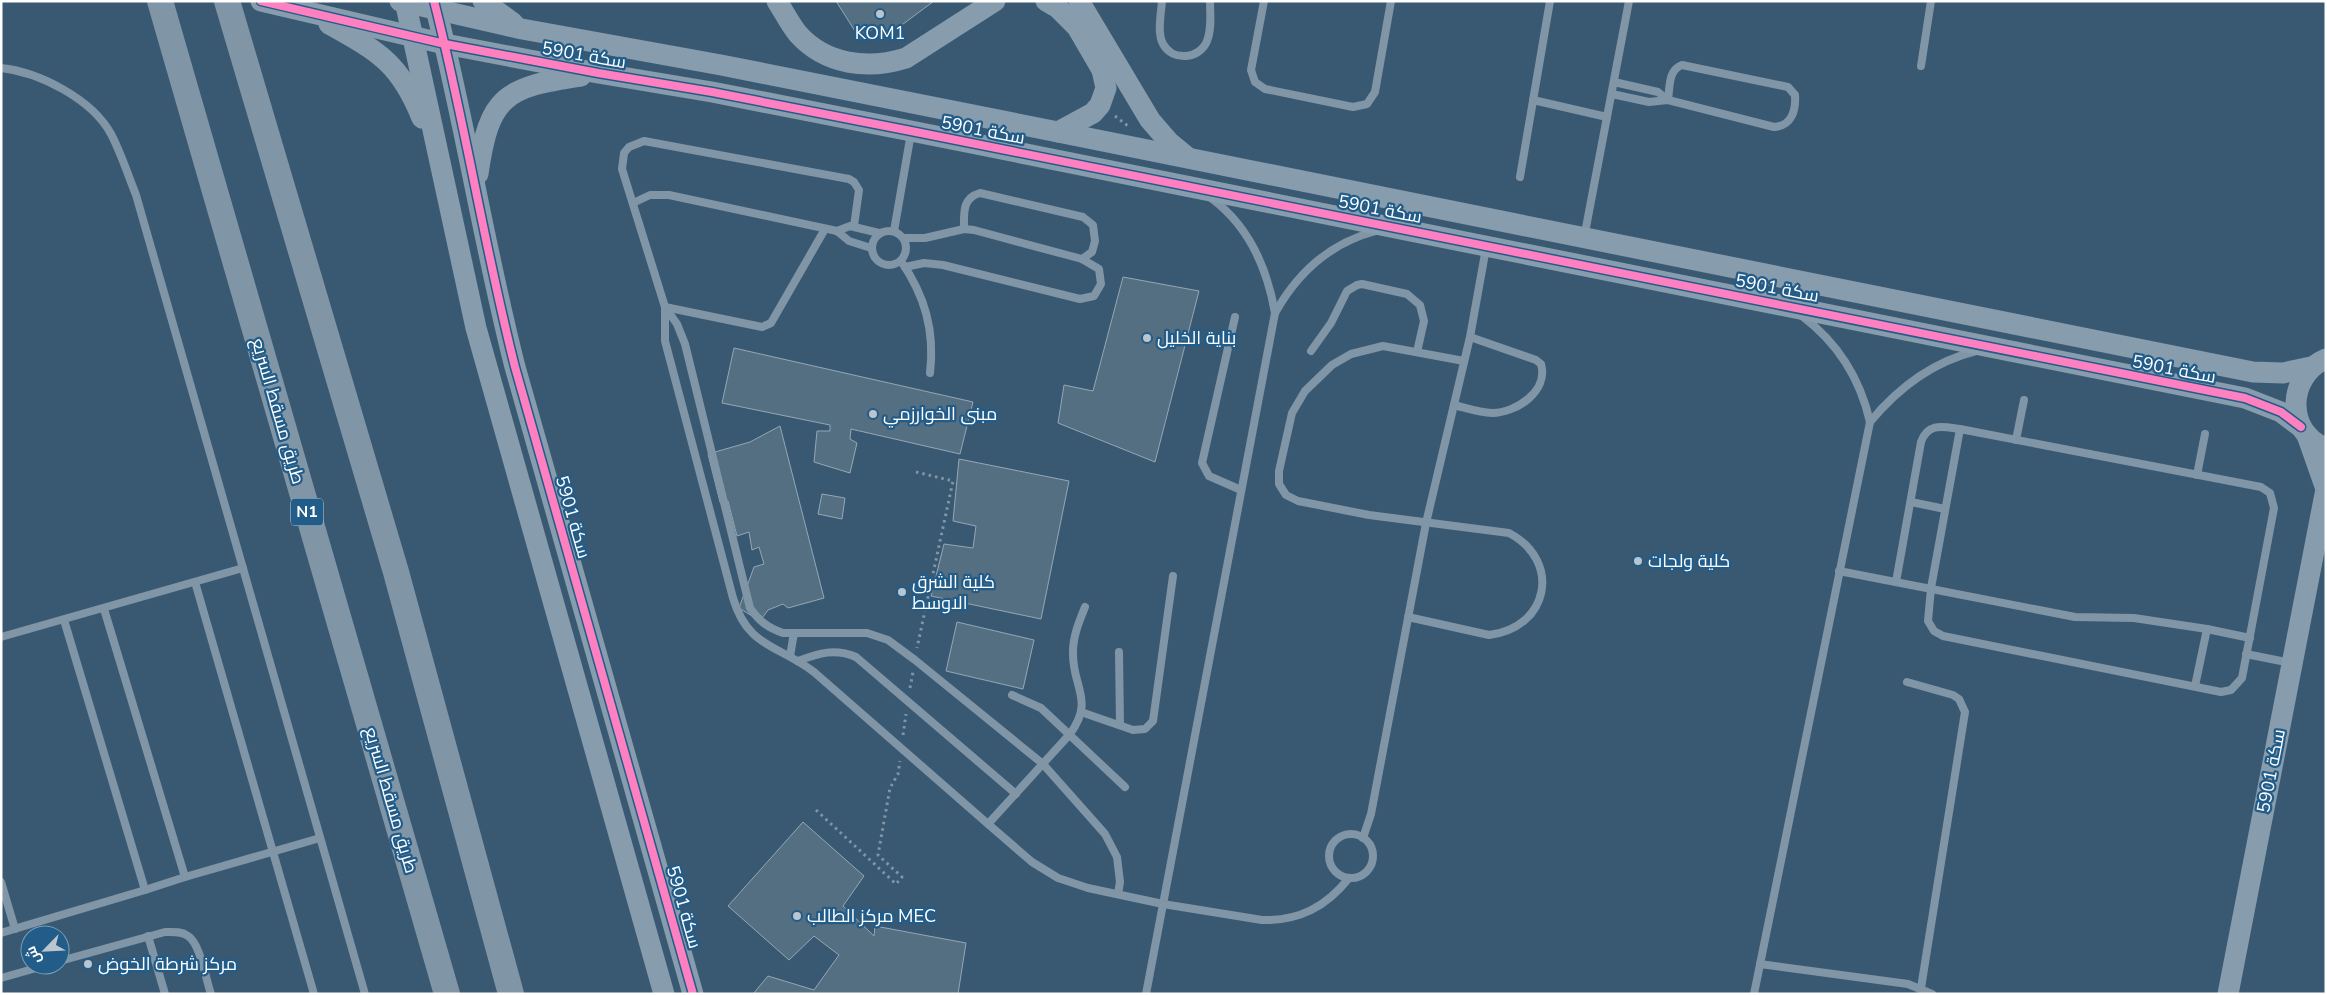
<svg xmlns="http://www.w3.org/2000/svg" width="2327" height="995" font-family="'Nunito Sans',Cairo,sans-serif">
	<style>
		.building { fill: #556f82; stroke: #94a7b5 }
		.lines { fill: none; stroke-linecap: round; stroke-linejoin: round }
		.path { stroke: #8095a6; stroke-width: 3; stroke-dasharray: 2.5 4; stroke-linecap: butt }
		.lane { stroke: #8095a6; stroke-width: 8 }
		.secondary { stroke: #879cac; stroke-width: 21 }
		.highway { stroke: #8095a5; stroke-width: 26 }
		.cycleway-casing { stroke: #225c89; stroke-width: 11 }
		.cycleway { stroke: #ff80c0; stroke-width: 8 }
		.poi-dot { fill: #bac5ce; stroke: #225c89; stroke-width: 2 }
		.labels { text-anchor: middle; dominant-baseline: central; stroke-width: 4.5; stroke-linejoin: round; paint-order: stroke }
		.shield { fill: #225c89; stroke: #bdcedc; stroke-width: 1 }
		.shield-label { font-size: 16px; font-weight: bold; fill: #fff }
		.poi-label { font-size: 18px; fill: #fff; stroke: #225c89; text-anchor: start }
		.street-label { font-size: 18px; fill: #fff; stroke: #225c89 }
	</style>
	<rect width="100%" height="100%" fill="#395972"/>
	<g class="building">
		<path d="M 836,1 L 934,1 L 883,39 L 875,27 L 860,39 Z"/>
		<path d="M 1123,277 L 1199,291 L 1155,462 L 1058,423 L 1064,385 L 1093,391 Z"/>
		<path d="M 734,348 L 973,402 L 960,454 L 851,429 L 850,439 L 857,443 L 850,473 L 814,462 L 817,431 L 830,431 L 830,425 L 722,403 Z"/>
		<path d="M 780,426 L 824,598 L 788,608 L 783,604 L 768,610 L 760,621 L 739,608 L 754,567 L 764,564 L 759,547 L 752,550 L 749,532 L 737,536 L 728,501 L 720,502 L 708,454 L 750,442 Z"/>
		<path d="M 959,459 L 1069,481 L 1041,619 L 931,596 L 944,544 L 973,548 L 976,526 L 953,521 Z"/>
		<path d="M 822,494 L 845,498 L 842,519 L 818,514 Z"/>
		<path d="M 957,622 L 1034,640 L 1023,689 L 946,671 Z"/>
		<path d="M 803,822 L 864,876 L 843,906 L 874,936 L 875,926 L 966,943 L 958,994 L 753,994 L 768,976 L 814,990 L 839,955 L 814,936 L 789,960 L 728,906 Z"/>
	</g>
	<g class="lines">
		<g class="path">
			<path d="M 1115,116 L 1128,126"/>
			<path d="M 916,472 L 953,481 L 917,648"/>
			<path d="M 910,688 L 913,672"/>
			<path d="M 903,735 L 906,714"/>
			<path d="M 816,810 L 896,884 L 902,877 L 878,855 L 890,788 L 898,774 L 900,761"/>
		</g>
		<g class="lane">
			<path d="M 1162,1 C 1161,14 1157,33 1163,44 C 1173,62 1200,59 1207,41 C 1212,29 1210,13 1210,1"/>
			<path d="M 1264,1 L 1251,70 L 1255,82 L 1265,89 L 1353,107 L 1367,104 L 1375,92 L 1391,1"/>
			<path d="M 1682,65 L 1788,87 L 1795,95 C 1796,110 1792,126 1774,127 L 1668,100 C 1670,87 1668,70 1682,65 Z"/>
			<path d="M 1921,66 L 1931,1"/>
			<path d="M 1,68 C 39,72 92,99 111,134 C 121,153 128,175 136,195 L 365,994"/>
			<path d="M 1614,82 L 1658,92 L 1668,100"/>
			<path d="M 1612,94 L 1649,102 L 1668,100"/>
			<path d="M 1533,100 L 1607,117"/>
			<path d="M 1520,177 L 1550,1"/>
			<path d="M 1211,198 C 1249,226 1267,267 1275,313"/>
			<path d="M 633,203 L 650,195 L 669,195 L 837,231 L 849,241 L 871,248"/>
			<path d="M 854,226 L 859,190 L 854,182 L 849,179 L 644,141 L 629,147 L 624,153 L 622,169 L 665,307 L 677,324 L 685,344 L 750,608 C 759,621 768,628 783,633 L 867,633 L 888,640 L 915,660 L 1043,764 L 1105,834 L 1117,857 L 1120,882 L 1118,894"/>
			<path d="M 964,229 C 964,213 962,198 980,193 L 1083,217 L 1093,225 L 1095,241 L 1092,252 L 1082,259"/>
			<circle cx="889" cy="248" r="17"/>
			<path d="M 837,231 L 850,226 L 879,233"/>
			<path d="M 894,231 L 911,133"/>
			<path d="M 904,238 L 925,238 L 964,229 L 974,230 L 1082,259 L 1099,269 L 1101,284 L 1094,296 L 1080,299 L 943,265 L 924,263 L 905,267"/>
			<path d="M 1584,238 L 1629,1"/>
			<path d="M 901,261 C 925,296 935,331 930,373"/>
			<path d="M 665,307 L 665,341 L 733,598 C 748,648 777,644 814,672 L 988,824 L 1032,862 L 1058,878 L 1088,888 L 1163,904 L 1262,920 C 1299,921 1326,907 1349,878"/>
			<path d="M 665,307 L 762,327 L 771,323 L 825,229"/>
			<path d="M 1235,317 L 1202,463 L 1209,476 L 1241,490"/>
			<path d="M 1311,351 L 1331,323 L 1347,291 L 1357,285 L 1362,284 L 1407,294 L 1420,305 L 1424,321 L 1417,352"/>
			<path d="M 1454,405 C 1466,408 1480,413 1492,413 C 1516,413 1549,391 1541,364 L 1536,360 L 1470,337"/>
			<path d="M 1870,422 C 1898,388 1932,362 1976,351"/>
			<path d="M 2016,440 L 2024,400"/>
			<path d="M 2197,475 L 2205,434"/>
			<path d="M 1911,502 L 1945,509"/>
			<path d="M 1839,571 L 2075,617 L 2134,618 L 2207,629 L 2250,638"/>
			<path d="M 195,582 L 314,994"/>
			<path d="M 1896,582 L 1921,442 C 1928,422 1944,427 1960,429 L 2261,487 L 2270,493 L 2274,508 L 2242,678 L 2231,690 L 2221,692 L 1943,636 L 1934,631 L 1928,621 L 1931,588 L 1960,429"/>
			<path d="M 104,609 L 185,877"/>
			<path d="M 1408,617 L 1489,635 C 1549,628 1562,561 1509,533 L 1369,515 L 1298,501 L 1286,495 L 1279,484 L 1279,471 L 1292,413 L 1305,391 L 1332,365 L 1351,354 L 1383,346 L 1464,361"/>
			<path d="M 64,620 L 145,890 L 185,877 L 320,838"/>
			<path d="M 1,637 L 243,568"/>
			<path d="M 1119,652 L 1120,725"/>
			<path d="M 2246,654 L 2291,663"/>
			<path d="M 790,656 L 794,633"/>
			<path d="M 798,661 C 819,653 835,648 856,657 L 1016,794"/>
			<path d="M 1907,682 L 1953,695 L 1959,699 L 1965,712 L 1921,988"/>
			<path d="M 2195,686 L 2207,629"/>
			<path d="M 1012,695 L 1041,708 L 1125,787"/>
			<path d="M 1081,712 L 1133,730 L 1145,729 L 1153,721 L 1173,576"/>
			<path d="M 988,824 L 1070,734 C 1095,700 1072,687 1073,652 C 1073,636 1079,622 1085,607"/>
			<circle cx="1351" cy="856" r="22"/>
			<path d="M 1363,838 L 1371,814 L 1426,523 L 1470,337 L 1486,248"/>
			<path d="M 1,882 L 15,929"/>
			<path d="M 1,933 L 145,890"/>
			<path d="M 148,936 L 165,994"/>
			<path d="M 60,961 L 165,932 C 173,932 181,931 188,936 C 200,943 206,980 211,994"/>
			<path d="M 1760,964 L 1908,984 L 1932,994"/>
			<path d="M 1,978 L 47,965"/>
			<path d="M 1146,994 L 1275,313 C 1298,272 1330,243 1376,231"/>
			<path d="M 1754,994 L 1870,422 C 1860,378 1838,343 1802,316"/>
		</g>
		<g class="secondary">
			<path d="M 261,1 L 445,44 L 598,73 L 712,92 L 911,131 L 2245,398 L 2281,412 L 2301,427"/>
			<path d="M 400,1 L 522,29 L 721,65 L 1058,132 L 2253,372 L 2283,373 L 2311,367"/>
			<path d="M 405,1 L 476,328 L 664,994"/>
			<path d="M 434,1 C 465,122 484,246 515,367 L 693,994"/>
			<path d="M 483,1 L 513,23"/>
			<path d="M 777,1 C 784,12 790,24 798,34 C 826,65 868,70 906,58 L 995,1"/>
			<path d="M 1046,1 L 1058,8 L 1077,27 L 1102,70 L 1106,88 L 1100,105 L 1093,113 L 1058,132"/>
			<path d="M 1079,1 L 1150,120 L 1169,142 L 1186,156"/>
			<path d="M 329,24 C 379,52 400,63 422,118"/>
			<path d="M 478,174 C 489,96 505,87 581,76"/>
			<path d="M 2326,359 C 2287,375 2285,433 2326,448"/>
			<path d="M 2307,435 L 2326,489"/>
			<path d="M 2228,994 L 2326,489"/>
		</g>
		<g class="highway">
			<path d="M 160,1 L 447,994"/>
			<path d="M 227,1 L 396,572 L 511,994"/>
		</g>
		<g class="cycleway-casing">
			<g id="cycleway">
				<path d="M 261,1 L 445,44 L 598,73 L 712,92 L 911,131 L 2245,398 L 2281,412 L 2301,427"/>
				<path d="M 434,1 C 465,122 484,246 515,367 L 693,994"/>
			</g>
		</g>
		<use href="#cycleway" class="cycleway"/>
	</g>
	<g class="poi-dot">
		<circle cx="880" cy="14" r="5"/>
		<circle cx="1147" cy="338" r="5"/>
		<circle cx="873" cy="414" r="5"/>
		<circle cx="1638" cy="561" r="5"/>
		<circle cx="902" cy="592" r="5"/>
		<circle cx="797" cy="916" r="5"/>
		<circle cx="88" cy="964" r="5"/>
	</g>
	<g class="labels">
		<rect class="shield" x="291" y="498.5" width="32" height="27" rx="4"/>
		<g class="shield-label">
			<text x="307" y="512">N1</text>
		</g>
		<g class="poi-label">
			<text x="880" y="33" text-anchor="middle">KOM1</text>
			<text x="1157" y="338">بناية الخليل</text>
			<text x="883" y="414">مبنى الخوارزمي</text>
			<text x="1648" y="561">كلية ولجات</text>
			<text x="912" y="582">كلية الشرق<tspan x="912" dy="21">الاوسط</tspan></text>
			<text x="807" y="916">مركز الطالب MEC</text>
			<text x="98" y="964">مركز شرطة الخوض</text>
		</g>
		<g class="street-label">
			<text transform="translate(584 55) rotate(10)">سكة 5901</text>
			<text transform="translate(983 130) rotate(11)">سكة 5901</text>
			<text transform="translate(1380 209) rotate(11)">سكة 5901</text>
			<text transform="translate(1777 288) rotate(11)">سكة 5901</text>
			<text transform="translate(2174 369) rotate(11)">سكة 5901</text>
			<text transform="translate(278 411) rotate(74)">طريق مسقط السريع</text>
			<text transform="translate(573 517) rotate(74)">سكة 5901</text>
			<text transform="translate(2271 771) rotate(-79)">سكة 5901</text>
			<text transform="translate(391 800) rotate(74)">طريق مسقط السريع</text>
			<text transform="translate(684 907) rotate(74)">سكة 5901</text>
		</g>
	</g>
	<rect width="2327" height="995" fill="none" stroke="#ffffff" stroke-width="5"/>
	<g transform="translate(45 950) rotate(246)"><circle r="24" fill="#225c89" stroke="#7a9db8"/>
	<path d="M0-4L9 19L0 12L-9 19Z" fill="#bac5ce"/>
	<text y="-8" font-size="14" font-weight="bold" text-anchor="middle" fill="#ffffff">ش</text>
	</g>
</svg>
